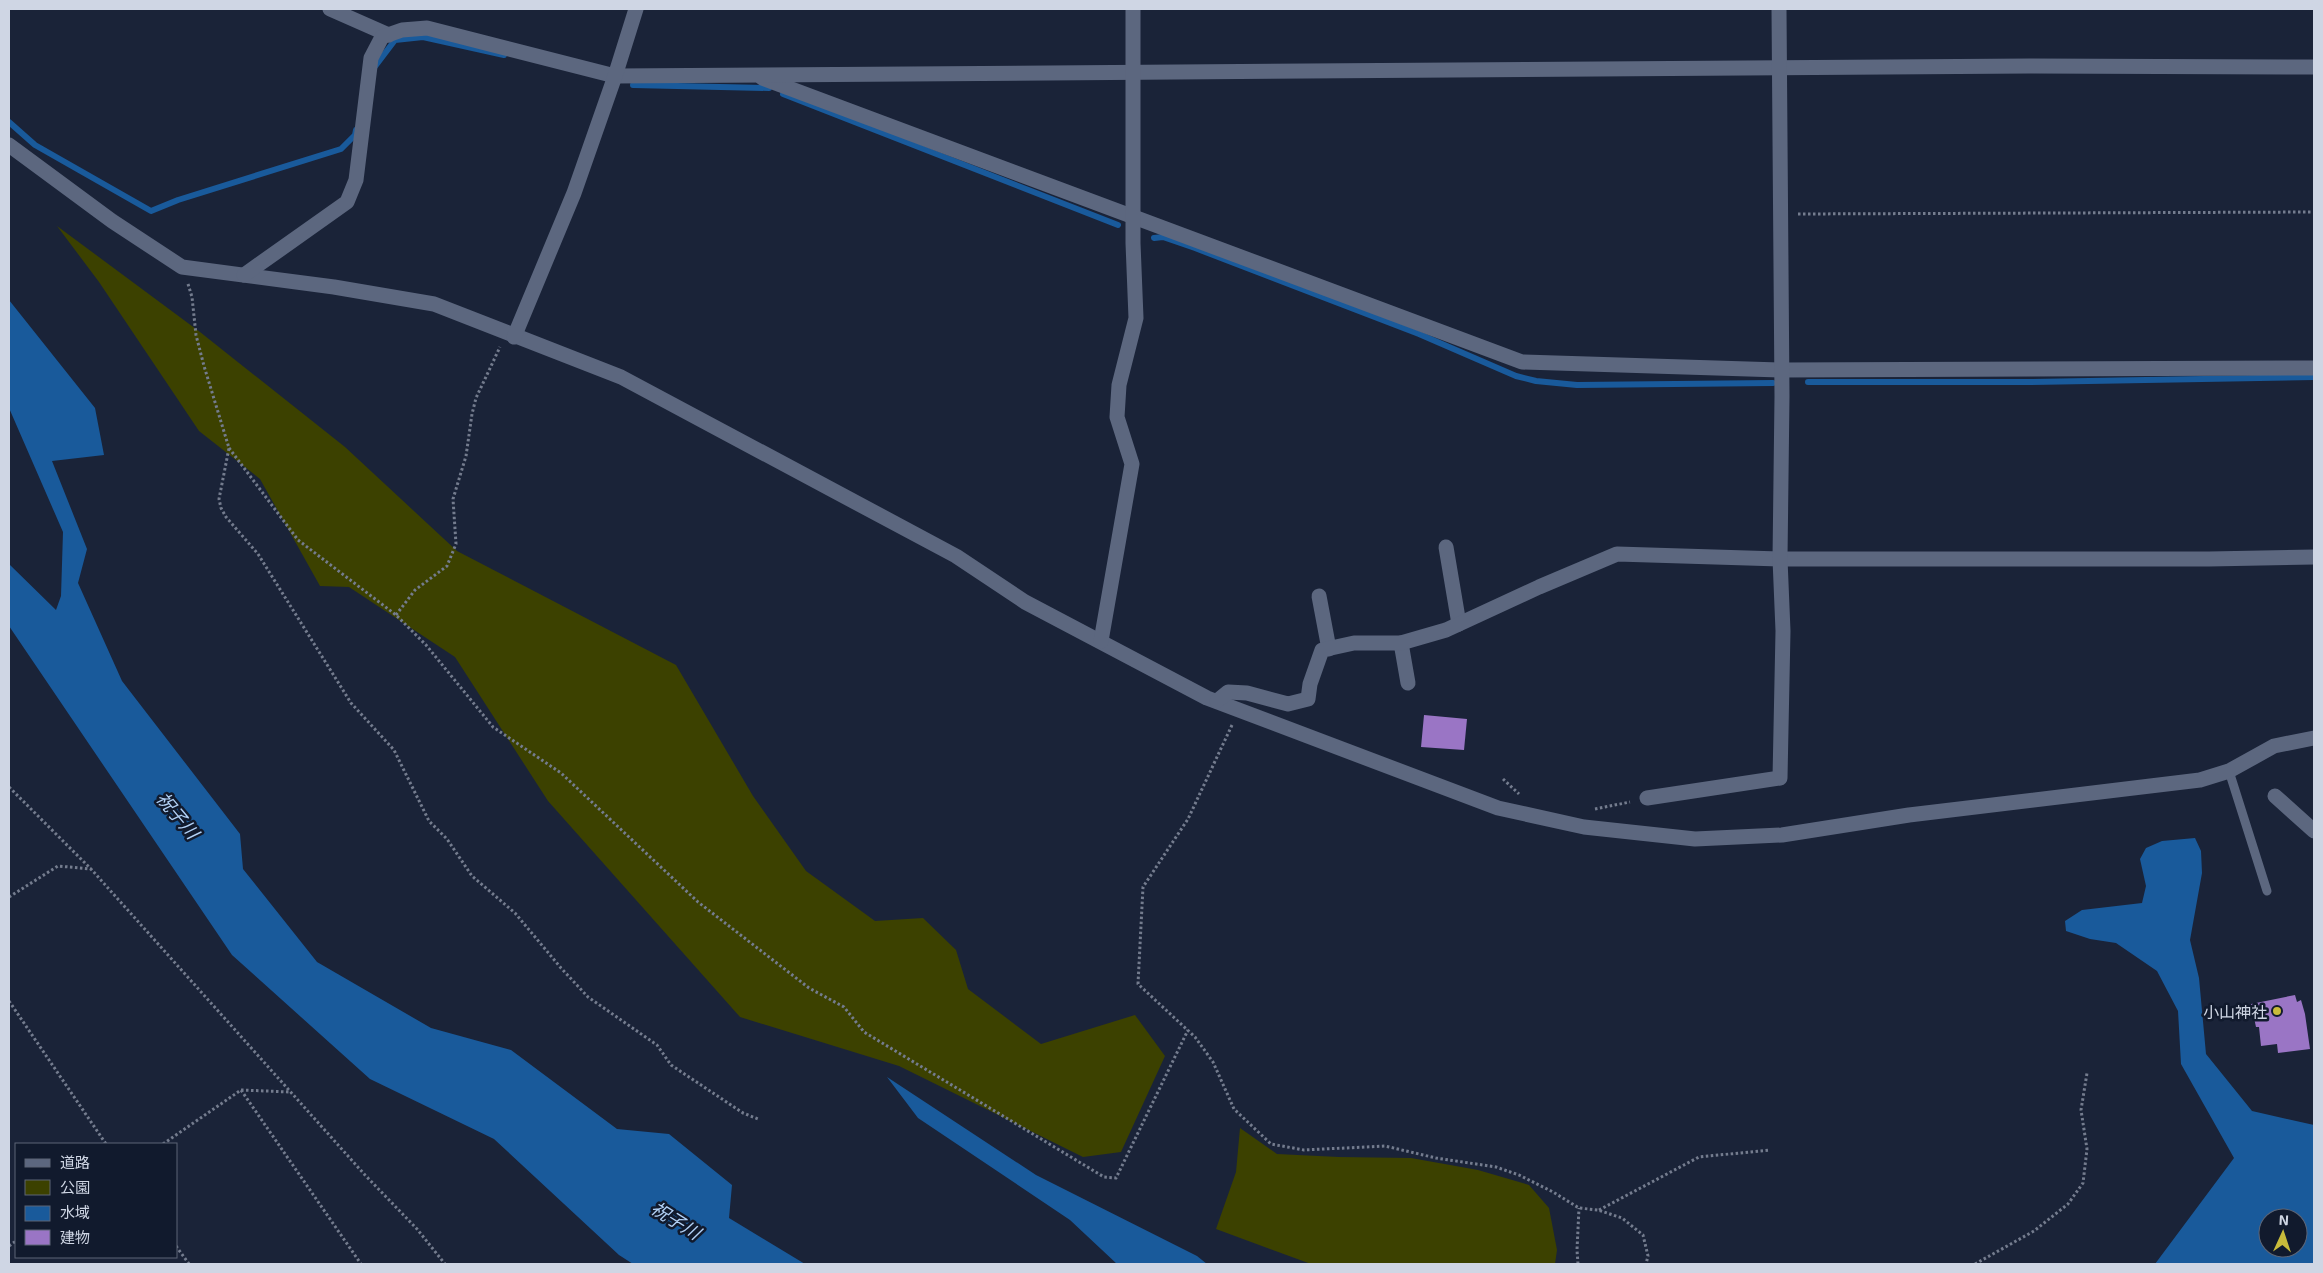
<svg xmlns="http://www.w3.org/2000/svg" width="2323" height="1273" font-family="'Exo 2','Noto Sans JP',sans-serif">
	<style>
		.green { fill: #3c4100 }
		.water { fill: #195a9b; fill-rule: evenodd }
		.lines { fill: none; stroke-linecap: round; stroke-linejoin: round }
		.stream { stroke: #195a9b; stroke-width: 6 }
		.building { fill: #9a75c5 }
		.path { stroke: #747c8e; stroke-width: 3; stroke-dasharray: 2.5 2.5; stroke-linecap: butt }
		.lane { stroke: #5c677f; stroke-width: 9 }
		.street { stroke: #5c677f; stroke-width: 15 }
		.poi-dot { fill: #c8bb3b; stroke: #111a2d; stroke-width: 2 }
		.labels { text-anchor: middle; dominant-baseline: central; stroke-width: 5; stroke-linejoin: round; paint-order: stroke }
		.poi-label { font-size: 16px; fill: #cfd6e4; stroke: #111a2d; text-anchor: end }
		.water-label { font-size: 18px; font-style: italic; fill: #b2d1f6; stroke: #111a2d }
	</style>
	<rect width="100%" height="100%" fill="#1a2338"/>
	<g class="green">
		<path d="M 57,226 L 200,332 L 345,447 L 457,551 L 676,665 L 753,796 L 806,871 L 875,921 L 923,918 L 956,950 L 968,989 L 1041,1044 L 1135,1015 L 1165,1056 L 1121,1152 L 1083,1157 L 899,1066 L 740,1017 L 548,801 L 455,657 L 349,587 L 320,586 L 260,479 L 199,431 L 99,282 Z"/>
		<path d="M 1240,1128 L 1277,1154 L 1339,1157 L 1411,1158 L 1478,1170 L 1529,1185 L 1549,1208 L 1557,1250 L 1555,1264 L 1311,1264 L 1216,1229 L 1236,1172 Z"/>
	</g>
	<g class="water">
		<path d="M 9,300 L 95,408 L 104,455 L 52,461 L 87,549 L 78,583 L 122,681 L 240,834 L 243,869 L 317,962 L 431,1028 L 511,1050 L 617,1129 L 669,1134 L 732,1185 L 729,1218 L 805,1264 L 633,1264 L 619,1255 L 494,1139 L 370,1079 L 232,955 L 9,626 L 9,564 L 56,610 L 61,596 L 63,532 L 9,408 Z"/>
		<path d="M 2195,838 L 2201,851 L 2202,873 L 2190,940 L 2199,978 L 2206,1054 L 2252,1111 L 2314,1125 L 2314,1264 L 2155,1264 L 2234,1158 L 2181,1064 L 2178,1011 L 2157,971 L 2116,943 L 2090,939 L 2066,931 L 2065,921 L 2082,910 L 2142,903 L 2146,886 L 2140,859 L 2146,848 L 2162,841 ZM 2268,1218 L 2298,1218 L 2298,1248 L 2268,1248 Z"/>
		<path d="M 887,1077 L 1036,1175 L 1197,1256 L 1207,1264 L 1117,1264 L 1070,1220 L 918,1118 Z"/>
	</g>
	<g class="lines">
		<g class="stream">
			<path d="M 373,69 L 395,40 L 423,37 L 504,55"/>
			<path d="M 633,85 L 769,88"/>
			<path d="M 783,94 L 1118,225"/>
			<path d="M 9,122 L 35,145 L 151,211 L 178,200 L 341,149 L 355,135 L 356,130"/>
			<path d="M 1154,238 L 1163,237 L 1195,248 L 1419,334 L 1516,376 L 1536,381 L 1577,385 L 1773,383"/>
			<path d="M 1808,382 L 2029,382 L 2314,377"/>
		</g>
	</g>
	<g class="building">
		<path d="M 1424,715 L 1467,719 L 1464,750 L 1421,747 Z"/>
		<path d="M 2295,995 L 2297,1002 L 2301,1000 L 2305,1014 L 2310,1049 L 2278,1053 L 2277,1044 L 2261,1046 L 2259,1027 L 2256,1027 L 2251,1004 Z"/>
	</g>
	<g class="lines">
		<g class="path">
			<path d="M 1798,214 L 2314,212"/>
			<path d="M 188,284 L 192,297 L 196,335 L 204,366 L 229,448 L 219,499 L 221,508 L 226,517 L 258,554 L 351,703 L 394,750 L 429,821 L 447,839 L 472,876 L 515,913 L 561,968 L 588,997 L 657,1045 L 671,1065 L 743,1113 L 758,1119"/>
			<path d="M 229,448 L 298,540 L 396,615 L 426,645 L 493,727 L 561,773 L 698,902 L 809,988 L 844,1007 L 864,1032 L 1104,1177 L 1116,1178 L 1188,1030"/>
			<path d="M 396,615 L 415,590 L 447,566 L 456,544 L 453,499 L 466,456 L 472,414 L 476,398 L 500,347"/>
			<path d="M 1232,725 L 1188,819 L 1143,887 L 1138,984 L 1195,1037 L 1213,1062 L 1234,1109 L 1271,1144 L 1304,1150 L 1385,1146 L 1436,1158 L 1496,1167 L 1519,1175 L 1553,1192 L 1579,1208 L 1598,1210 L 1622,1218 L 1643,1235 L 1648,1256 L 1646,1264"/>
			<path d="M 1503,779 L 1519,794"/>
			<path d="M 9,787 L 91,869 L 365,1175 L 417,1229 L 445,1264"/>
			<path d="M 1595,809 L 1630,802"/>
			<path d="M 9,897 L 58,866 L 91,869"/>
			<path d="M 9,1001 L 106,1144"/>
			<path d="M 241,1090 L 290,1092"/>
			<path d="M 163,1144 L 241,1090 L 361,1264"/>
			<path d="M 1599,1210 L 1699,1157 L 1770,1150"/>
			<path d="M 9,1246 L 16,1241"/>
			<path d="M 176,1246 L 189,1264"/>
			<path d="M 1578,1264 L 1577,1250 L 1579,1208"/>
			<path d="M 1975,1264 L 2034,1231 L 2068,1204 L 2083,1183 L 2087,1149 L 2081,1110 L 2087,1073"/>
		</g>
		<path class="lane" d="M 2229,771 L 2267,891"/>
		<g class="street">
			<path d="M 330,9 L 389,35"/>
			<path d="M 762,78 L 1522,362 L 1781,370 L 2314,368"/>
			<path d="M 9,145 L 112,221 L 182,267 L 334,287 L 434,304 L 621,377 L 956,556 L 1025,602 L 1207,698 L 1498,808 L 1584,827 L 1695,839 L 1782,835 L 1909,815 L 2200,780 L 2229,771 L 2274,746 L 2314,738"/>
			<path d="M 244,275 L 347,202 L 356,180 L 371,58 L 382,37 L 402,30 L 427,28 L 615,76 L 2030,66 L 2314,67"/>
			<path d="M 514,337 L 574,193 L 615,76 L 636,9"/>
			<path d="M 1446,547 L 1459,624"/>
			<path d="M 1319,596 L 1329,649"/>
			<path d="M 1101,641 L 1132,464 L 1117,417 L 1119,385 L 1136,318 L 1133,243 L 1133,9"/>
			<path d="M 1401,643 L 1408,683"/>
			<path d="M 1217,701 L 1228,692 L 1247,693 L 1288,704 L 1308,699 L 1310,684 L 1322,650 L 1354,643 L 1401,643 L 1446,630 L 1539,587 L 1617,554 L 1780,559 L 2209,559 L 2314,557"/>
			<path d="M 2275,796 L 2314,831"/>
			<path d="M 1647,798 L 1780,778 L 1783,631 L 1780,559 L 1782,396 L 1779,9"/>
		</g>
	</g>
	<circle class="poi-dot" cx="2277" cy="1011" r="5"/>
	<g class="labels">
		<g class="poi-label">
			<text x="2267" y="1011">小山神社</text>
		</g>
		<g class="water-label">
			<text transform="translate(178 815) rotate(50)">祝子川</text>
			<text transform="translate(676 1220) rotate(32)">祝子川</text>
		</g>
	</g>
	<rect width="2323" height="1273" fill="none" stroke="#cfd6e4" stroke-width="20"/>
	<rect x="15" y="1143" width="162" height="115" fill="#111a2d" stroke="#5d6576"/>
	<rect x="25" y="1159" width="25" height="8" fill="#5c677f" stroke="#5d6576"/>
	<text x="60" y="1168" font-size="15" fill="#cfd6e4">道路</text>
	<rect x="25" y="1180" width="25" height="15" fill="#3c4100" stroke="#5d6576"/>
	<text x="60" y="1193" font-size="15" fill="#cfd6e4">公園</text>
	<rect x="25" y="1206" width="25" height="15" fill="#195a9b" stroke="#5d6576"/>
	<text x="60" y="1218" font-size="15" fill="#cfd6e4">水域</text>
	<rect x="25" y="1230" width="25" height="15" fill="#9a75c5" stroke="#5d6576"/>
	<text x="60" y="1243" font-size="15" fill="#cfd6e4">建物</text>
	<g transform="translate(2283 1233) rotate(3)"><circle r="24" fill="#111a2d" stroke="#5d6576"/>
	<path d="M0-4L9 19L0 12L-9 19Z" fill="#c8bb3b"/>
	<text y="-8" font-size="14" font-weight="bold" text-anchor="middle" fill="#cfd6e4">N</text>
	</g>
</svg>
